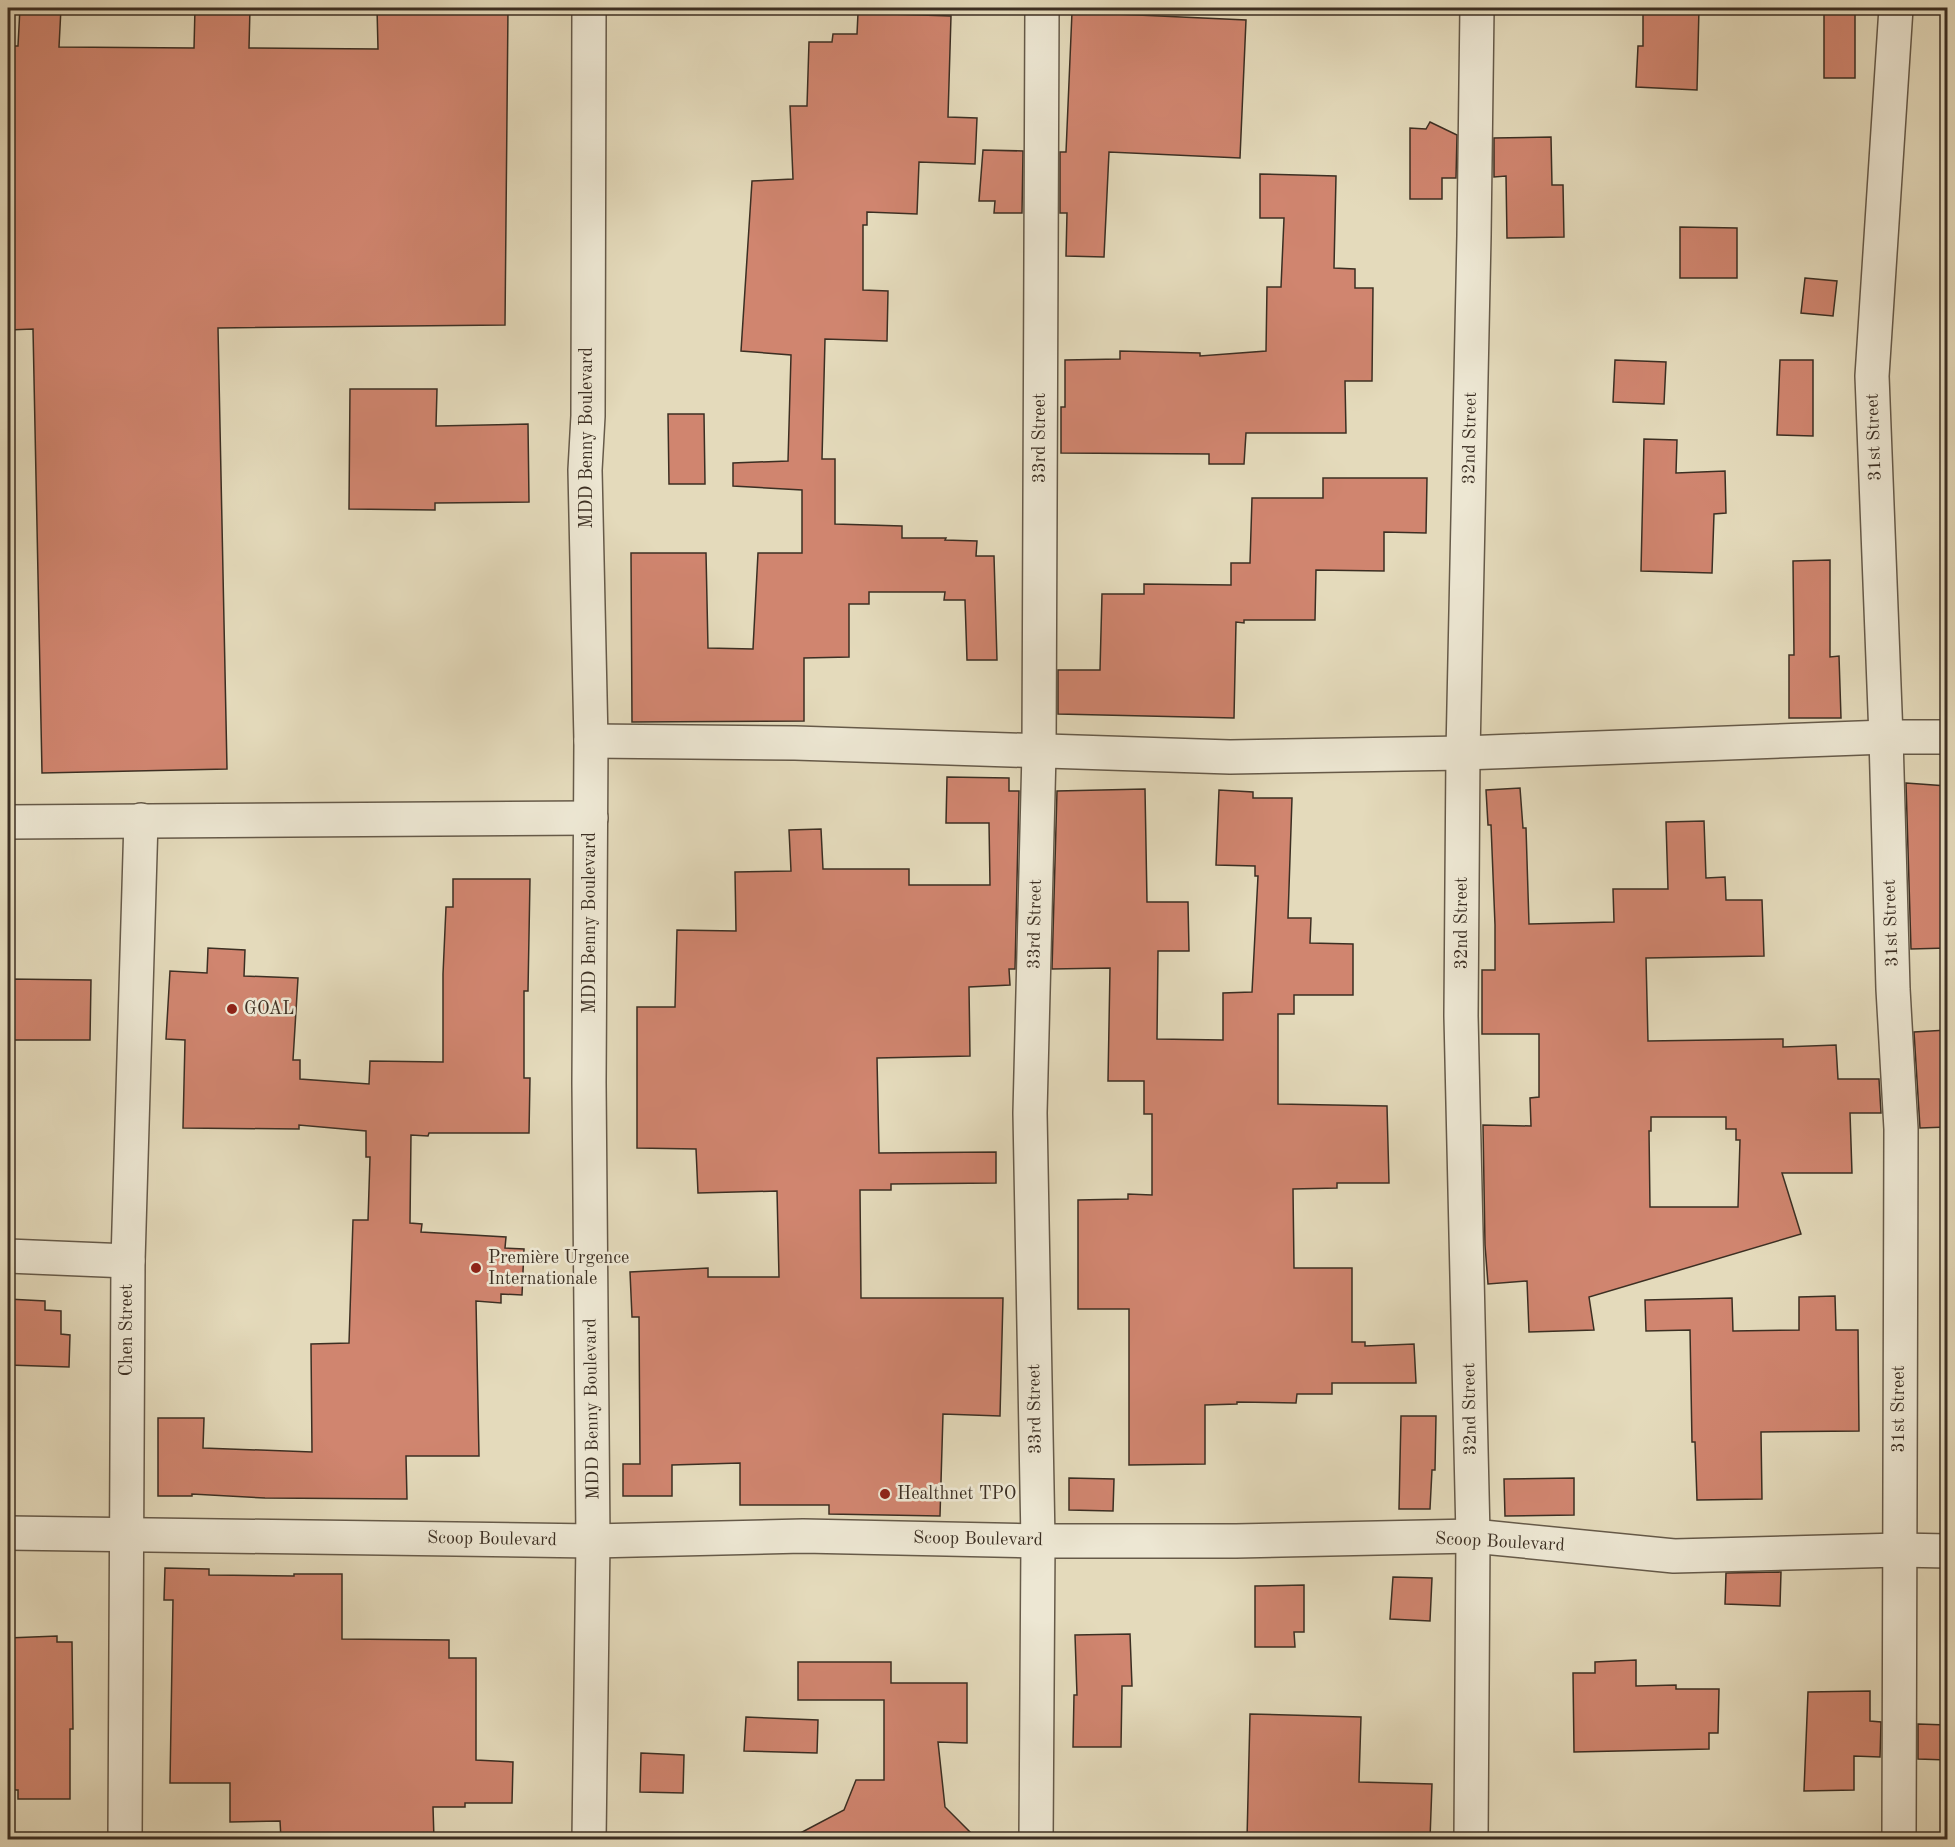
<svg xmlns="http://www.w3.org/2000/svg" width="1955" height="1847" font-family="'Old Standard TT',serif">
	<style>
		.building { fill: #d0856f; stroke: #3c2f23; stroke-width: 1.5; fill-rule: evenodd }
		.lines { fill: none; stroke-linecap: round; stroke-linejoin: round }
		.minor-casing { stroke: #665a49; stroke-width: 36 }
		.minor { stroke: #ede7d3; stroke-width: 33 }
		.poi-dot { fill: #8f2418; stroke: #ede7d3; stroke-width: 2 }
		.labels { text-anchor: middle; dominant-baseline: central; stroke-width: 5; stroke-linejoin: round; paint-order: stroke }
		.street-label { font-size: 18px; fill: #3c2f23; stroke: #ede7d3 }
		.poi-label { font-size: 18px; fill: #3c2f23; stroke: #ede7d3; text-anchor: start }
	</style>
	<rect width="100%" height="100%" fill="#e4dabb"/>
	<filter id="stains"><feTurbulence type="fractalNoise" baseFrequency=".00333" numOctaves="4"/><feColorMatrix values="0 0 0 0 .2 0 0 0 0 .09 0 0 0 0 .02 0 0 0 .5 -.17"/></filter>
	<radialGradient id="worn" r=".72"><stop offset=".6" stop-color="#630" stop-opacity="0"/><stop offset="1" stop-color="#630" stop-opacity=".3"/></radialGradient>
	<g class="building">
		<path d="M 20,8 L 61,8 L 59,47 L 194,48 L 195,8 L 250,8 L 249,48 L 378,49 L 377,8 L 508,8 L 505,325 L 218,328 L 227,769 L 42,773 L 33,329 L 8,330 L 8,46 L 18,46 Z"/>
		<path d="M 1643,8 L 1699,8 L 1697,90 L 1636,87 L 1638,46 L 1643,46 Z"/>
		<rect x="1824" y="8" width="31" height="70"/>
		<path d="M 1072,12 L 1246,20 L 1240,158 L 1109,152 L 1104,257 L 1066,256 L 1067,213 L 1060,213 L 1060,152 L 1066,152 Z"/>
		<path d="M 858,13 L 951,16 L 948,117 L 977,118 L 975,164 L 919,162 L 917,214 L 867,212 L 867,225 L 863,225 L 863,290 L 888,291 L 887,341 L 825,339 L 822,459 L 835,459 L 835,524 L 902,526 L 902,538 L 946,538 L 945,540 L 977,541 L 976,556 L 994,556 L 997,660 L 967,660 L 965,600 L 944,600 L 945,592 L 869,592 L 869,604 L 849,604 L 849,657 L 804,658 L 804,721 L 632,722 L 631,553 L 706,553 L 708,648 L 753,649 L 758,553 L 802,553 L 802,490 L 733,486 L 733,463 L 788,461 L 791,355 L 741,351 L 752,181 L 793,179 L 790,106 L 807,106 L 809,42 L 832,42 L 833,34 L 857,34 Z"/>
		<path d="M 1430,122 L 1457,135 L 1456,178 L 1442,178 L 1442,199 L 1410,199 L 1410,128 L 1426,129 Z"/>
		<path d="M 1551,137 L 1552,185 L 1563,185 L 1564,237 L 1507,238 L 1506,176 L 1494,177 L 1494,138 Z"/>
		<path d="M 983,150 L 1023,151 L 1022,213 L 994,213 L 995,201 L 979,201 Z"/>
		<path d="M 1260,174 L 1336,176 L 1334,268 L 1355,269 L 1355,288 L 1373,288 L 1372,381 L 1345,381 L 1346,433 L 1246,433 L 1244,464 L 1209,464 L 1209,454 L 1061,453 L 1061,407 L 1065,407 L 1065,360 L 1120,359 L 1120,351 L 1200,353 L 1200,356 L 1266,351 L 1267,287 L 1281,287 L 1284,218 L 1260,218 Z"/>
		<path d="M 1680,227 L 1737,228 L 1737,278 L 1680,278 Z"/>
		<path d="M 1805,278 L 1837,281 L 1833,316 L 1801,313 Z"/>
		<path d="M 1615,360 L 1666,362 L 1664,404 L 1613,402 Z"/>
		<path d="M 1780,360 L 1813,360 L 1813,436 L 1777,435 Z"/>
		<path d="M 350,389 L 437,389 L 436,426 L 528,424 L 529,502 L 435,503 L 435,510 L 349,509 Z"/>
		<path d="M 668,414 L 704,414 L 705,484 L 669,484 Z"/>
		<path d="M 1644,439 L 1677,440 L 1676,473 L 1725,471 L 1726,513 L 1714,514 L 1712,573 L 1641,571 Z"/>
		<path d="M 1323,478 L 1427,478 L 1426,533 L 1384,532 L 1384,571 L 1316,570 L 1315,620 L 1244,620 L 1244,623 L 1236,622 L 1234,718 L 1058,714 L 1058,670 L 1100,670 L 1102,594 L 1144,594 L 1144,584 L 1231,585 L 1231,563 L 1250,563 L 1252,498 L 1323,498 Z"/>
		<path d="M 1830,560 L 1830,657 L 1839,656 L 1841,718 L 1789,718 L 1789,655 L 1794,655 L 1793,561 Z"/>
		<path d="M 947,777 L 1009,778 L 1009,791 L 1019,791 L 1015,969 L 1009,969 L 1010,985 L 969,987 L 970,1056 L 877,1058 L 879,1153 L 996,1152 L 996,1183 L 891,1184 L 891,1190 L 860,1190 L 861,1298 L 1003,1298 L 1000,1416 L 943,1414 L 940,1516 L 829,1514 L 829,1505 L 740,1505 L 740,1463 L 672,1465 L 672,1496 L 623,1496 L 623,1464 L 640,1464 L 639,1317 L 632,1317 L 630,1272 L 708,1268 L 708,1277 L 779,1277 L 777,1191 L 698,1193 L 696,1149 L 637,1148 L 637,1007 L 675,1007 L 677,930 L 736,931 L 735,872 L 791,871 L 789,830 L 821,829 L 823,869 L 909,869 L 909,885 L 990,885 L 989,823 L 946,823 Z"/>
		<path d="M 1906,783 L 1947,786 L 1947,948 L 1911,949 Z"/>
		<path d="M 1520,788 L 1523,828 L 1526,828 L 1529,924 L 1614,922 L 1613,889 L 1668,889 L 1666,822 L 1704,821 L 1706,878 L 1725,877 L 1726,900 L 1762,900 L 1764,956 L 1646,958 L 1648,1041 L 1783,1039 L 1783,1047 L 1836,1045 L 1838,1079 L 1879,1079 L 1881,1113 L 1850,1113 L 1852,1173 L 1782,1173 L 1801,1234 L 1589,1297 L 1594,1330 L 1529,1332 L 1527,1281 L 1488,1284 L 1485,1245 L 1483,1125 L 1531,1126 L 1530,1098 L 1539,1097 L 1539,1034 L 1482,1034 L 1482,970 L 1495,970 L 1495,925 L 1491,825 L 1488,825 L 1486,790 ZM 1651,1117 L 1726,1117 L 1726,1129 L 1736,1129 L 1736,1140 L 1740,1140 L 1738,1207 L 1650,1207 L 1649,1131 L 1651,1131 Z"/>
		<path d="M 1145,789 L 1147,902 L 1188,902 L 1189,951 L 1158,951 L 1157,1039 L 1223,1040 L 1223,993 L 1252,992 L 1258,876 L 1255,876 L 1255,866 L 1216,865 L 1219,790 L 1253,792 L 1253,798 L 1292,798 L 1288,918 L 1311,918 L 1310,943 L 1353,944 L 1353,995 L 1294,995 L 1294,1014 L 1278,1014 L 1278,1104 L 1387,1106 L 1389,1183 L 1337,1183 L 1337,1188 L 1293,1189 L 1294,1268 L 1352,1268 L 1352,1342 L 1365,1342 L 1365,1346 L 1414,1344 L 1416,1383 L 1332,1383 L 1332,1394 L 1297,1394 L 1296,1403 L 1237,1402 L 1237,1404 L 1205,1405 L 1205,1464 L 1129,1465 L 1129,1309 L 1078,1309 L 1078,1200 L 1128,1199 L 1128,1194 L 1152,1195 L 1152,1114 L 1144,1114 L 1144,1081 L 1108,1081 L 1110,968 L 1052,969 L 1057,791 Z"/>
		<path d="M 453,879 L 530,879 L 528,991 L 524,991 L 524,1078 L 530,1078 L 529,1133 L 429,1133 L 428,1136 L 411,1135 L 410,1223 L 422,1224 L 421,1232 L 506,1237 L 505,1248 L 524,1249 L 522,1295 L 501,1294 L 501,1303 L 476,1301 L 479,1456 L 406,1456 L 407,1499 L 265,1498 L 192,1494 L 192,1496 L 158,1496 L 158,1418 L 204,1418 L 203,1448 L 312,1452 L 311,1344 L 349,1343 L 353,1220 L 368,1220 L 370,1157 L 366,1157 L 366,1131 L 299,1125 L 299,1129 L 183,1128 L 185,1040 L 166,1039 L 170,971 L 207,973 L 208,948 L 245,950 L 244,976 L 298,978 L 293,1060 L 300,1060 L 300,1079 L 369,1084 L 370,1061 L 443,1062 L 443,974 L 446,907 L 453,907 Z"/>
		<path d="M 8,979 L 91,980 L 90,1040 L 8,1040 Z"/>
		<path d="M 1947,1030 L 1947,1127 L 1920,1128 L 1914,1032 Z"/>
		<path d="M 1835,1296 L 1836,1330 L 1858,1330 L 1859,1431 L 1761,1432 L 1762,1499 L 1697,1500 L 1695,1442 L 1692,1442 L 1690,1330 L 1646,1331 L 1645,1300 L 1732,1298 L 1733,1331 L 1799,1330 L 1799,1297 Z"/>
		<path d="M 8,1299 L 45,1301 L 45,1310 L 61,1311 L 61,1334 L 70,1335 L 69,1367 L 8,1365 Z"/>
		<path d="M 1401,1416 L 1436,1416 L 1435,1470 L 1432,1470 L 1430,1509 L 1399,1509 Z"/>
		<path d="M 1069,1478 L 1114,1479 L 1113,1511 L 1069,1510 Z"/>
		<path d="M 1574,1478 L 1574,1515 L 1505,1516 L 1504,1479 Z"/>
		<path d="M 165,1568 L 209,1569 L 209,1575 L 294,1576 L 294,1574 L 342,1574 L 342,1639 L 449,1640 L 449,1658 L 476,1658 L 476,1760 L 513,1762 L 512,1803 L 465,1803 L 465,1807 L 433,1807 L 434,1839 L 281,1839 L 280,1821 L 230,1822 L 230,1783 L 170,1783 L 173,1600 L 164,1600 Z"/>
		<path d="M 1781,1572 L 1780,1606 L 1725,1604 L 1726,1573 Z"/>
		<path d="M 1393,1577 L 1432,1578 L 1430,1621 L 1390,1619 Z"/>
		<path d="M 1304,1585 L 1304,1632 L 1294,1632 L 1295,1647 L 1255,1647 L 1255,1586 Z"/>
		<path d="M 1130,1634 L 1132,1686 L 1122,1686 L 1121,1747 L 1073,1747 L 1074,1695 L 1077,1695 L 1075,1635 Z"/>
		<path d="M 57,1636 L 57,1642 L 72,1642 L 73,1729 L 70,1729 L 70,1799 L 18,1799 L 18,1790 L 8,1790 L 8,1638 Z"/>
		<path d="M 1636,1660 L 1636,1686 L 1676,1685 L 1676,1689 L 1719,1689 L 1718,1733 L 1709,1733 L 1709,1749 L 1574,1752 L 1573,1673 L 1595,1673 L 1595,1662 Z"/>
		<path d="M 798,1662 L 891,1662 L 891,1683 L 967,1683 L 967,1743 L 938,1742 L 945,1807 L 977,1839 L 789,1839 L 844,1810 L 856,1780 L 884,1780 L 884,1700 L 798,1700 Z"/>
		<path d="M 1870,1691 L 1870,1721 L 1881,1722 L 1880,1757 L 1854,1756 L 1854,1790 L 1804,1791 L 1808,1692 Z"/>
		<path d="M 1250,1714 L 1361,1717 L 1359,1782 L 1432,1784 L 1430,1839 L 1247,1839 Z"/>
		<path d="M 746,1717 L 818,1720 L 817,1753 L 744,1751 Z"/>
		<path d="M 1918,1724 L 1947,1725 L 1947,1760 L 1918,1759 Z"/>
		<path d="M 641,1753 L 684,1755 L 683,1793 L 640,1792 Z"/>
	</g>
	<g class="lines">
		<g class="minor-casing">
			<g id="minor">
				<path d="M 589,8 L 588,416 L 585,470 L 591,741 L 589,1083 L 593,1541 L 589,1840"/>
				<path d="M 1896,8 L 1872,376 L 1886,737 L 1893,989 L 1901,1129 L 1899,1840"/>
				<path d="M 591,741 L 795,743 L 1230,757 L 1463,753 L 1886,737 L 1948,737"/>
				<path d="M 8,822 L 591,818"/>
				<path d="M 8,1256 L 128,1261"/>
				<path d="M 8,1533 L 593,1541 L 803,1536 L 1038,1541 L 1236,1541 L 1473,1536 L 1674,1556 L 1899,1550 L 1948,1551"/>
				<path d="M 125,1840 L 128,1261 L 141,820"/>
				<path d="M 1036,1840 L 1038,1541 L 1030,1113 L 1039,752 L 1042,8"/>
				<path d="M 1471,1840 L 1473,1536 L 1461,1016 L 1463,753 L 1474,236 L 1477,8"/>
			</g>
		</g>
		<use href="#minor" class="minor"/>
	</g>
	<g class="poi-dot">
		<circle cx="232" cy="1009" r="6"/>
		<circle cx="476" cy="1268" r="6"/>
		<circle cx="885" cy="1494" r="6"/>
	</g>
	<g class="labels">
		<g class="street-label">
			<text transform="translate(1874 437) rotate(-92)">31st Street</text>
			<text transform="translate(587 438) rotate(-90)">MDD Benny Boulevard</text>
			<text transform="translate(1040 438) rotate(-90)">33rd Street</text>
			<text transform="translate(1470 438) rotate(-89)">32nd Street</text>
			<text transform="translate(590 923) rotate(-90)">MDD Benny Boulevard</text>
			<text transform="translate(1462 923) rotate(-90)">32nd Street</text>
			<text transform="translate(1891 923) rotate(-92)">31st Street</text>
			<text transform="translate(1035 924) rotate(-89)">33rd Street</text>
			<text transform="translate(127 1330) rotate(-90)">Chen Street</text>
			<text transform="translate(592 1409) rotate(-91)">MDD Benny Boulevard</text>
			<text transform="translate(1035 1409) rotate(-91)">33rd Street</text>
			<text transform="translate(1470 1409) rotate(-91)">32nd Street</text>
			<text transform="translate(1899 1409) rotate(-90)">31st Street</text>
			<text transform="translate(492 1539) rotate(1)">Scoop Boulevard</text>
			<text transform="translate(978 1539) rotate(1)">Scoop Boulevard</text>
			<text transform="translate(1500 1542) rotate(3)">Scoop Boulevard</text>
		</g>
		<g class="poi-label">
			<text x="244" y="1009">GOAL</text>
			<text x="488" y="1258">Première Urgence<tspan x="488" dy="21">Internationale</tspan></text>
			<text x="897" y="1494">Healthnet TPO</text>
		</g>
	</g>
	<rect width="1955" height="1847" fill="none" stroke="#e4dabb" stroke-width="30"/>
	<rect x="9" y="9" width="1937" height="1829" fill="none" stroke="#3c2f23" stroke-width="3"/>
	<rect x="15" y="15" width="1925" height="1817" fill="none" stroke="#3c2f23" stroke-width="1.5"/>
	<rect width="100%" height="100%" filter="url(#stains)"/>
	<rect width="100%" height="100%" fill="url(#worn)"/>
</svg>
